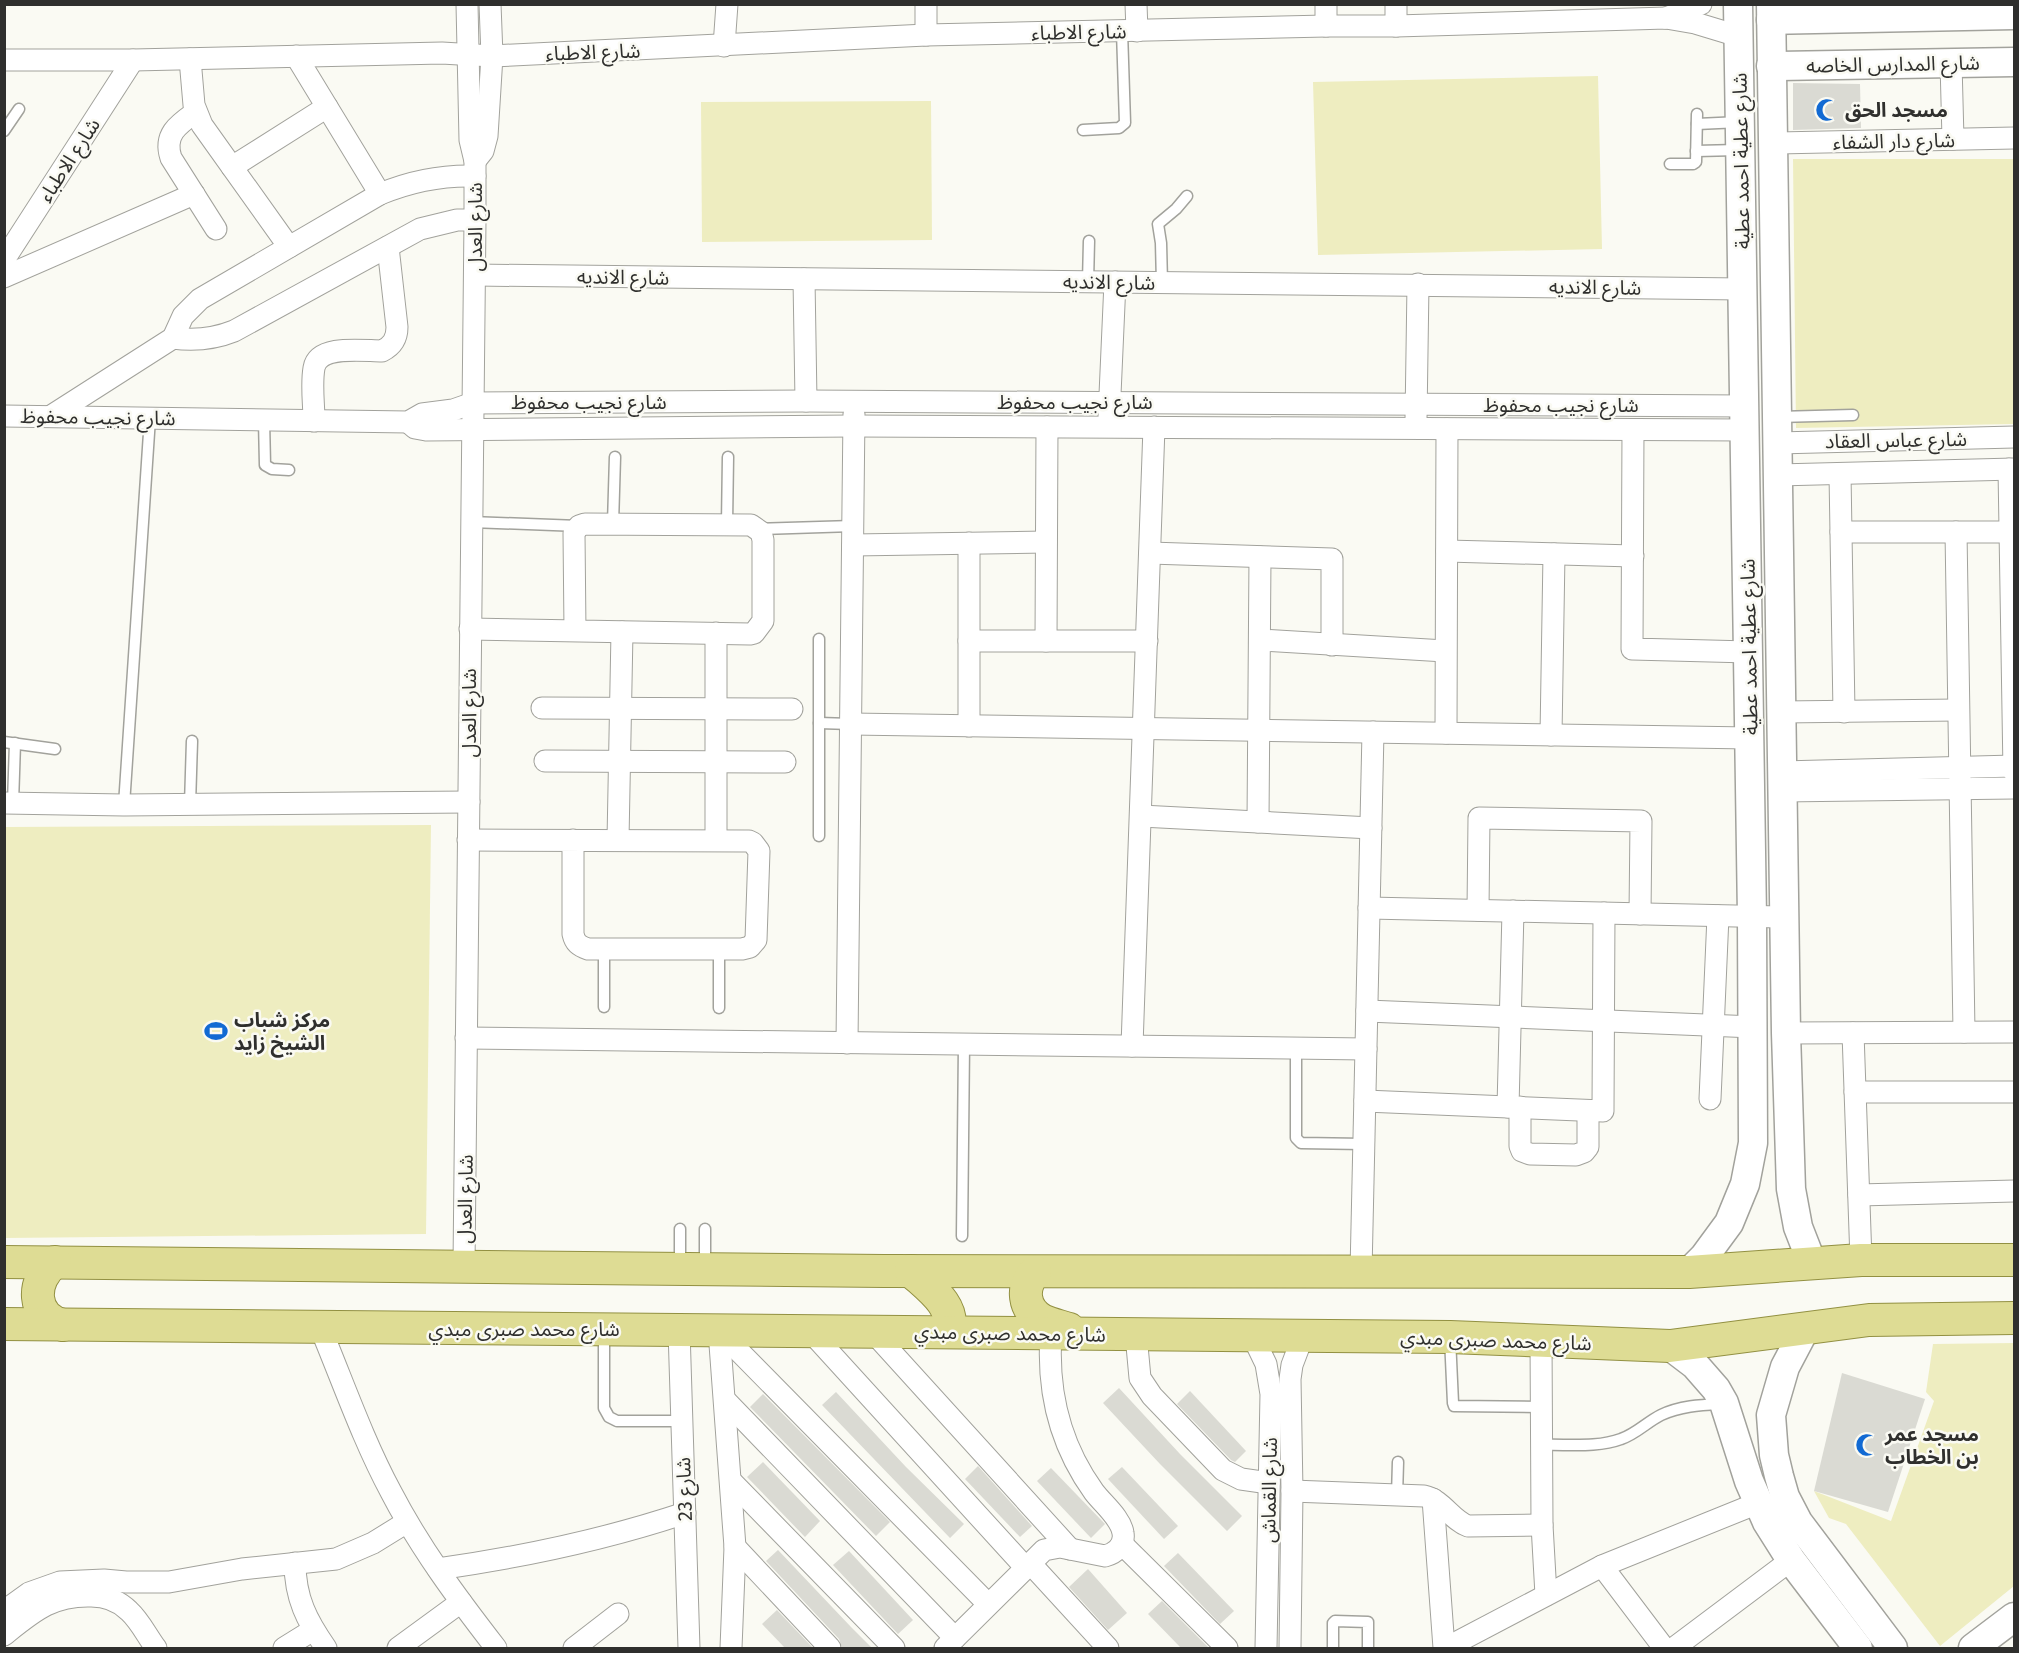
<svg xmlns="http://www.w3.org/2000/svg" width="2019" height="1653" font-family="'Fira Sans','Noto Sans Arabic',sans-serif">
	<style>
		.green { fill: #eeedc0 }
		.building { fill: #dadad3 }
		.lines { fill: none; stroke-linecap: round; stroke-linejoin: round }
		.lane-casing { stroke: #a2a29c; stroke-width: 13 }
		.street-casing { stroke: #a2a29c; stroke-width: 23 }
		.secondary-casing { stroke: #a2a29c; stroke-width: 31 }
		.primary-casing { stroke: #929042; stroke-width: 34 }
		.lane { stroke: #fff; stroke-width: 10 }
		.street { stroke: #fff; stroke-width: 21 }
		.secondary { stroke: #fff; stroke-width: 28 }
		.primary { stroke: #dedc94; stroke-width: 32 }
		.labels { text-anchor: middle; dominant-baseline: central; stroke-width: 5; stroke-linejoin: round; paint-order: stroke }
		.street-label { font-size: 20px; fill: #2f2f2d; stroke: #fafaf3 }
		.poi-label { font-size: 20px; font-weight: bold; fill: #2f2f2d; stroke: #fafaf3; text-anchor: start }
	</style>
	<rect width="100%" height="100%" fill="#fafaf3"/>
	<g class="green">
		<path d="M 1598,76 L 1602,249 L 1318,255 L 1313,82 Z"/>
		<path d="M 931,101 L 932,240 L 702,242 L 701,102 Z"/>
		<path d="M 1793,159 L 2014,159 L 2014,424 L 1796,428 Z"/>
		<path d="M 431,825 L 426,1234 L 5,1238 L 5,827 Z"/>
		<path d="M 2014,1343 L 2014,1586 L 1940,1646 L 1846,1524 L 1829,1518 L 1814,1491 L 1891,1521 L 1934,1401 L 1926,1392 L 1933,1344 Z"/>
	</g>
	<g class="building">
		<path d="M 1793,83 L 1860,84 L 1861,128 L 1793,130 Z"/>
		<path d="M 1842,1373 L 1925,1399 L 1888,1512 L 1814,1491 Z"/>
		<path d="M 1119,1388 L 1180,1454 L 1242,1516 L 1227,1531 L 1160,1464 L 1103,1403 Z"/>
		<path d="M 1190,1391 L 1246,1451 L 1235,1462 L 1231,1460 L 1177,1404 Z"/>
		<path d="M 836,1392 L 906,1467 L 964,1524 L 950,1538 L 822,1405 Z"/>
		<path d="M 763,1394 L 890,1522 L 876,1536 L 750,1407 Z"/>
		<path d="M 763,1462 L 820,1521 L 805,1537 L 747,1477 Z"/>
		<path d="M 978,1466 L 1032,1526 L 1020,1537 L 965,1479 Z"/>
		<path d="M 1122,1467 L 1178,1526 L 1164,1539 L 1108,1479 Z"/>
		<path d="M 1051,1468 L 1105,1524 L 1091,1538 L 1037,1481 Z"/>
		<path d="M 778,1550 L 851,1627 L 872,1648 L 842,1648 L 839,1639 L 766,1561 Z"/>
		<path d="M 849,1551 L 913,1620 L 898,1634 L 833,1565 Z"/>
		<path d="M 1178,1553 L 1234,1611 L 1220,1624 L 1164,1566 Z"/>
		<path d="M 1088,1569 L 1127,1613 L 1108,1630 L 1069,1587 Z"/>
		<path d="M 1162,1601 L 1209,1648 L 1181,1648 L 1148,1614 Z"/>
		<path d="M 777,1610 L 813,1648 L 785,1648 L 762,1624 Z"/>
	</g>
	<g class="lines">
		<g class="lane-casing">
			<g id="lane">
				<path d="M 1697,124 L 1740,122"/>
				<path d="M 1083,130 L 1119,128 L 1125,123 L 1122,31"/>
				<path d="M 4,131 L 19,109"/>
				<path d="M 1696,151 L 1738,150"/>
				<path d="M 1670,164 L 1693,164 L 1696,162 L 1697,114"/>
				<path d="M 1088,282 L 1089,241"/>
				<path d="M 1162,283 L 1161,243 L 1158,224 L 1176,209 L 1187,196"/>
				<path d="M 1778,417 L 1853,415"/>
				<path d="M 264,420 L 265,465 L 272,469 L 289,470"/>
				<path d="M 471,522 L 579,526"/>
				<path d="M 613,524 L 615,457"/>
				<path d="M 727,524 L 728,457"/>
				<path d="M 758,529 L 853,526"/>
				<path d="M 819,639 L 819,836"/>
				<path d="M 819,723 L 851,724"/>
				<path d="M 4,742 L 55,749"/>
				<path d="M 13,803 L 15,743"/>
				<path d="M 124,805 L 150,418"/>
				<path d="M 190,805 L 192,741"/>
				<path d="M 604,1007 L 604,949"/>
				<path d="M 719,1008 L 719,949"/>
				<path d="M 1296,1048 L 1296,1138 L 1301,1143 L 1364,1144"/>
				<path d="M 962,1236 L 964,1044"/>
				<path d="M 680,1268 L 680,1229"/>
				<path d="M 705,1268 L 705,1229"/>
				<path d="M 604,1332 L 604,1408 L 609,1417 L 617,1421 L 682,1421"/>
				<path d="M 1450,1338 L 1453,1403 L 1454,1406 L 1541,1407"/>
				<path d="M 1542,1445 C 1567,1444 1597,1448 1621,1439 C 1636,1434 1647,1422 1661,1415 C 1680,1406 1700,1405 1720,1404"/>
				<path d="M 1397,1496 L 1398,1462"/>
				<path d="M 1333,1648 L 1333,1623 L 1335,1621 L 1368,1622 L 1368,1648"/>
			</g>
		</g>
		<g class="street-casing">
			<g id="street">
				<path d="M 926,4 L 926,35"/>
				<path d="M 1136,4 L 1137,31"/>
				<path d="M 1326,4 L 1326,26"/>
				<path d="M 1396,4 L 1396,26"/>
				<path d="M 1666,18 L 1701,4"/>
				<path d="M 724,46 L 727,4"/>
				<path d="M 296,56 L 380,194"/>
				<path d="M 190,59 L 194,105 L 202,125 L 289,247"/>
				<path d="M 4,60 L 133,60 L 442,53 L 492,56 L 926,35 L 1326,26 L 1396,26 L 1666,18 L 1695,23 L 1738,36"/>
				<path d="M 1951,63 L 1953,139"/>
				<path d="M 196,112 C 179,124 163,134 171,158 L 216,229"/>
				<path d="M 1773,143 L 2014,138"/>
				<path d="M 475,161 L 483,151 L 487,136 L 492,56 L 490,4"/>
				<path d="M 232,167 L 327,107"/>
				<path d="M 4,260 L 133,60"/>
				<path d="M 475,275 L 1743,289"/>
				<path d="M 4,277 L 194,194"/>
				<path d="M 804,279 L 806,401"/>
				<path d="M 173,338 C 195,341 214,339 234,331 L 420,229 L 457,220 L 475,220"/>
				<path d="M 4,416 L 408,422 L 422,414 L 453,410 L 473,403 L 806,401 L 1745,406"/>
				<path d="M 51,416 L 173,338 L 183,316 L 200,299 L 380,194 C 411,181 441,175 475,176"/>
				<path d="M 1109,417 L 1115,282"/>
				<path d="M 1416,419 L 1418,284"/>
				<path d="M 314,421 C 314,404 311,385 314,368 C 318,344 363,351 382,351 C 392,346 397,339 397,327 L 388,247"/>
				<path d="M 408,422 L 415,428 L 426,430 L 853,426 L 1746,430"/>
				<path d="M 1633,430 L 1632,649 L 1749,652"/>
				<path d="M 1777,443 L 2014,437"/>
				<path d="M 2009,469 L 2014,772"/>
				<path d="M 1840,474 L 1844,712"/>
				<path d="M 1778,475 L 2014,469"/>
				<path d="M 1841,532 L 2010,532"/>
				<path d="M 1956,532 L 1964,1032"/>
				<path d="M 969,543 L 969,726"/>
				<path d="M 853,545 L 1046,542"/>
				<path d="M 1447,551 L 1633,556"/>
				<path d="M 1150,553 L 1332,559 L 1332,645"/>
				<path d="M 470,629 L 750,634 L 754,633 L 763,621 L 763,540 L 761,532 L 751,525 L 585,524 L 579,526 L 574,533 L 575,631"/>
				<path d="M 716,633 L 716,840"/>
				<path d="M 1260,640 L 1445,651"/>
				<path d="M 969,641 L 1147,641"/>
				<path d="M 1046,641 L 1047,427"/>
				<path d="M 542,708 L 792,709"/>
				<path d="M 1781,712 L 1958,710"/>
				<path d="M 851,724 L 1750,738"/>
				<path d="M 1446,733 L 1447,429"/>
				<path d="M 1551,735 L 1554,554"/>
				<path d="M 545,761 L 785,762"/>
				<path d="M 1782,772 L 2014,766"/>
				<path d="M 1782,791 L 2014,788"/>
				<path d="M 4,803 L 124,805 L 469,802"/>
				<path d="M 1141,816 L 1371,828"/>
				<path d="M 1258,822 L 1260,557"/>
				<path d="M 468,840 L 749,841 L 753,843 L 759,851 L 756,940 L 750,947 L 742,949 L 588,949 C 579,946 575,943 573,934 L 573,840"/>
				<path d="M 618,840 L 622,632"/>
				<path d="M 1369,908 L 1784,917"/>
				<path d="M 1478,910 L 1479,818 L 1641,821 L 1640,914"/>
				<path d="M 1367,1011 L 1754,1027"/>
				<path d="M 1786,1033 L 2014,1032"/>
				<path d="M 1853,1033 L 1861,1260"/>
				<path d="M 466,1038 L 1366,1049"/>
				<path d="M 847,1043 L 854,414"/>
				<path d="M 1132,1046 L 1154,427"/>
				<path d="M 1855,1092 L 2014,1092"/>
				<path d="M 1710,1099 L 1718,916"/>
				<path d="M 1365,1101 L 1603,1111 L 1604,913"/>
				<path d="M 1508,1107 L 1513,911"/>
				<path d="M 1520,1107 L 1520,1146 L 1522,1151 L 1530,1154 L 1576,1155 L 1584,1152 L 1588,1147 L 1588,1111"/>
				<path d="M 1859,1195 L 2014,1191"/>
				<path d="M 464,1265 L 475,220 L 475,161 L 470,140 L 467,4"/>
				<path d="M 1361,1272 L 1373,732"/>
				<path d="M 320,1327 C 343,1382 363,1440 391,1492 C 420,1548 458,1599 496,1648"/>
				<path d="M 679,1330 L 689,1648"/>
				<path d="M 719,1331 L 988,1604"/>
				<path d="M 719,1331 L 735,1547 L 731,1648"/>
				<path d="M 810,1331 L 1025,1567"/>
				<path d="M 873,1332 L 1070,1549"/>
				<path d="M 1136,1335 L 1140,1378 L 1152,1396 L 1223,1470 L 1241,1479 L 1269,1483"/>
				<path d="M 1252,1335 L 1266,1364 L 1271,1394 L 1266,1648"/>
				<path d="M 1541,1339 L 1542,1525 L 1546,1595"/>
				<path d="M 725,1400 L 955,1638"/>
				<path d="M 731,1481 L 894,1648"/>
				<path d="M 1292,1491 L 1424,1496 C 1443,1500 1451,1520 1468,1526 L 1542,1525"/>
				<path d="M 1433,1499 L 1444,1648"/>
				<path d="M 1122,1544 L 1227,1648"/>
				<path d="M 735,1547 L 830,1648"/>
				<path d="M 295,1563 C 295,1598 307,1621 326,1648"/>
				<path d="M 1030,1563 L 1108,1648"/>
				<path d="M 1602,1566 L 1664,1648"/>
				<path d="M 438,1569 C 523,1557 604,1540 685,1513"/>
				<path d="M 4,1611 L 29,1593 L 60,1582 L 104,1580 L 126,1582 L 169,1582 L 242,1569 L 336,1559 L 373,1543 L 407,1522"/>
				<path d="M 4,1635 C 34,1611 52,1595 91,1596 C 105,1596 118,1600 129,1611 C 140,1621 147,1636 156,1648"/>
				<path d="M 284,1648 L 313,1630"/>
				<path d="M 398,1648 L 461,1602"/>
				<path d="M 574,1648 L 618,1614"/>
				<path d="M 945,1648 L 1044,1550 L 1060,1547 L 1105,1556 C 1116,1553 1125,1545 1123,1533 C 1121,1518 1103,1504 1094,1492 C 1060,1445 1047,1391 1051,1334"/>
				<path d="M 1290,1648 L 1292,1491 L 1290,1379 L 1292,1365 L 1303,1336"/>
				<path d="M 1446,1648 L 1602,1566 L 1758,1503"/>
				<path d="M 1674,1648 L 1791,1560"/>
			</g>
		</g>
		<g class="secondary-casing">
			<g id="secondary">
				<path d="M 1771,4 L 1786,1033 L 1791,1189 L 1798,1227 L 1812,1263"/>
				<path d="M 1771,20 L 2014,15"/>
				<path d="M 1771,66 L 2014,62"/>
				<path d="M 1689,1272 L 1704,1257 L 1729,1223 L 1745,1184 L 1753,1143 L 1752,917 L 1738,4"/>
				<path d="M 1805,1329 L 1785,1367 L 1771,1415 L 1774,1455 L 1779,1476 L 1785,1497 L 1798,1522 L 1893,1648"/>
				<path d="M 1670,1346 L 1695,1365 L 1716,1389 L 1724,1403 L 1749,1481 L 1767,1522 L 1791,1560 L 1858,1648"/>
				<path d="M 1973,1648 L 2014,1617"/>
			</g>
		</g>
		<g class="primary-casing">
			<g id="primary">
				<path d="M 4,1262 L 884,1271 L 1689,1272 L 1861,1260 L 2014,1260"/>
				<path d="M 55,1262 C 31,1280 31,1317 63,1325"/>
				<path d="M 911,1271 C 928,1287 957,1306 948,1332"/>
				<path d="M 1035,1272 C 1021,1287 1023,1309 1042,1320 C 1050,1324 1060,1326 1069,1329"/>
				<path d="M 4,1324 L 1450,1337 L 1670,1346 L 1869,1320 L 2014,1318"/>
			</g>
		</g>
		<use href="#lane" class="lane"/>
		<use href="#street" class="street"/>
		<use href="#secondary" class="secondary"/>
		<use href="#primary" class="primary"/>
	</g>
	<defs>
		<g id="mosque-bare" transform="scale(1.8)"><path d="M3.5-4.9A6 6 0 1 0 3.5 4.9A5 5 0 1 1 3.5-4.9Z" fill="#126ad3" stroke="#fafaf3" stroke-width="2.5" paint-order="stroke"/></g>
		<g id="stadium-bare" transform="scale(1.8)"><path d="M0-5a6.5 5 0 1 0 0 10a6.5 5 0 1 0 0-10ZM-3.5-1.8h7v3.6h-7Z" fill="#126ad3" stroke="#fafaf3" stroke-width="2.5" paint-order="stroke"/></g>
	</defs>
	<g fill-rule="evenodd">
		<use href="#mosque-bare" x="1827" y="110"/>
		<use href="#stadium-bare" x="216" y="1031"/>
		<use href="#mosque-bare" x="1867" y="1445"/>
	</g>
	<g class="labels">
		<g class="street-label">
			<text transform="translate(1079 32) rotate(-1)">شارع الاطباء</text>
			<text transform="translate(593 52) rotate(-2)">شارع الاطباء</text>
			<text transform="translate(1893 64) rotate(-1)">شارع المدارس الخاصه</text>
			<text transform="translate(1894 141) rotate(-1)">شارع دار الشفاء</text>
			<text transform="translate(69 160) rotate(-57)">شارع الاطباء</text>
			<text transform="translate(1741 161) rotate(-91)">شارع عطية احمد عطية</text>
			<text transform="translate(475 227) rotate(-90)">شارع العدل</text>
			<text transform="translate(623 277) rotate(1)">شارع الانديه</text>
			<text transform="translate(1109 282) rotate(1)">شارع الانديه</text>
			<text transform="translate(1595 287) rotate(1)">شارع الانديه</text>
			<text x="589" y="402">شارع نجيب محفوظ</text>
			<text x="1075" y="402">شارع نجيب محفوظ</text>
			<text x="1561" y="405">شارع نجيب محفوظ</text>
			<text transform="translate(98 417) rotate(1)">شارع نجيب محفوظ</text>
			<text transform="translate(1896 440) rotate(-1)">شارع عباس العقاد</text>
			<text transform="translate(1749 647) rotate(-91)">شارع عطية احمد عطية</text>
			<text transform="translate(469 713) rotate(-90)">شارع العدل</text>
			<text transform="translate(465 1199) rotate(-89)">شارع العدل</text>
			<text x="524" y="1329">شارع محمد صبرى مبدي</text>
			<text transform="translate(1010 1333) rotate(1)">شارع محمد صبرى مبدي</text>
			<text transform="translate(1496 1340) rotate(2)">شارع محمد صبرى مبدي</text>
			<text transform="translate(684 1489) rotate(-92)">شارع 23</text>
			<text transform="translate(1269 1490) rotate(-89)">شارع القماش</text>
		</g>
		<g class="poi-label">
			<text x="1845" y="110">مسجد الحق</text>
			<text x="234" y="1020">مركز شباب<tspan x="234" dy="23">الشيخ زايد</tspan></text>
			<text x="1885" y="1434">مسجد عمر<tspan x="1885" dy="23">بن الخطاب</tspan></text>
		</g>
	</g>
	<rect width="2019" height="1653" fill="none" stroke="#2f2f2d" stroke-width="12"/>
</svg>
